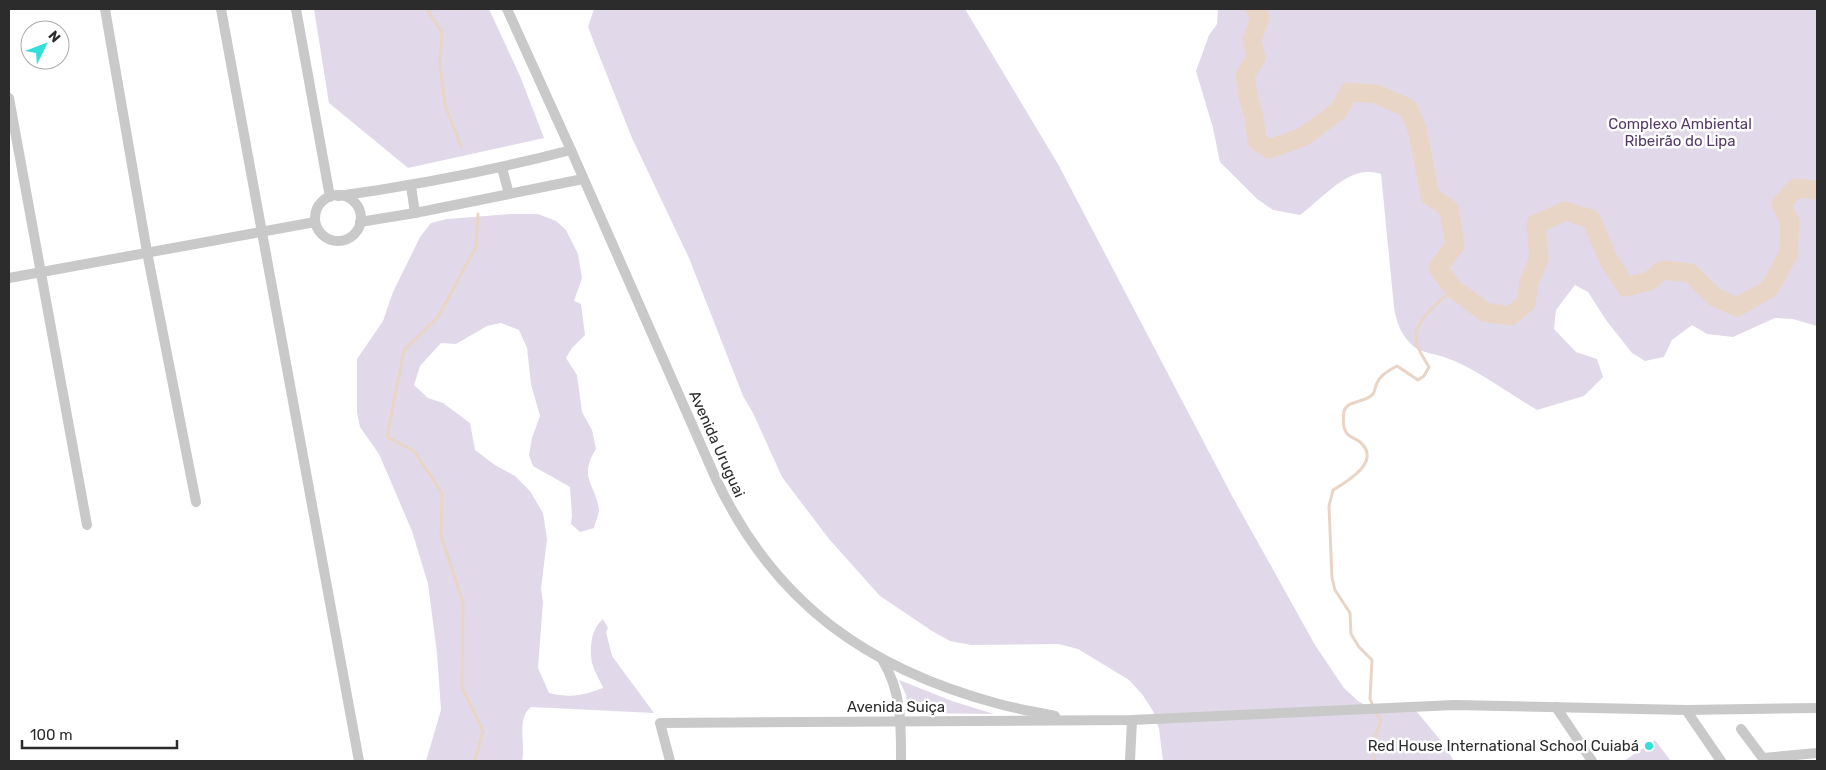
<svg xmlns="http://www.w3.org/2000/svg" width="1826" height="770" font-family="Rubik,sans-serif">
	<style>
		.green { fill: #e1d9e9 }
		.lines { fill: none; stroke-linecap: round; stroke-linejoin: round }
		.stream { stroke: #e9d5c5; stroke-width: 3 }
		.river { stroke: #e9d5c5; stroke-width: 19 }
		.street { stroke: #c9c9c9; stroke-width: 10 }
		.poi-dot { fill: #31dfdb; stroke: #fff; stroke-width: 2 }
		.labels { text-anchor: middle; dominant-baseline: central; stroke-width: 5; stroke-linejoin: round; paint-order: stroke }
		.park-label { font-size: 15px; fill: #543b65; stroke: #fff }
		.street-label { font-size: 15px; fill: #2c2c2c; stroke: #fff }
		.poi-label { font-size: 15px; fill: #2c2c2c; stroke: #fff; text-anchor: end }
	</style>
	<rect width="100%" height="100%" fill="#fff"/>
	<g class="green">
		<path d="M 314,9 L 489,9 L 520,76 L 544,138 L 408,168 L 329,103 Z"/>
		<path d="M 594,9 L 965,9 L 1058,164 L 1231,494 L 1315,645 L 1344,688 L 1358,701 L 1374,710 L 1413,707 L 1441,741 L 1454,761 L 1163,761 L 1159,729 L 1153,711 L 1142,694 L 1129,680 L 1078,649 L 1058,644 L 971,645 L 950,641 L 932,631 L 880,596 L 829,539 L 782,477 L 753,413 L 743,396 L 689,258 L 632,138 L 595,45 L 588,27 Z"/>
		<path d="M 1218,9 L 1817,9 L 1817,326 L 1793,319 L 1775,318 L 1733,337 L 1707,334 L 1692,325 L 1672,340 L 1664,357 L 1645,361 L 1632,353 L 1606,320 L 1588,292 L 1575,285 L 1556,310 L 1554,329 L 1576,352 L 1597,359 L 1603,377 L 1584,396 L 1537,410 C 1506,392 1478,369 1444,357 C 1435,354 1418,352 1412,345 C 1401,335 1396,321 1394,307 L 1381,174 C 1376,173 1370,171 1365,172 C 1342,174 1318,202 1300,215 L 1273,210 L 1257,199 L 1220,162 L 1213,128 L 1196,71 L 1209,35 L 1217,24 Z"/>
		<path d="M 510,214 L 538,214 L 556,221 L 566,230 L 578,254 L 582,278 L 574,301 L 581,304 L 585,335 L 572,348 L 566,358 L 577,375 L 582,412 L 592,430 L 596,449 C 578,478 595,483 599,509 C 599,515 595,523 594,528 L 580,532 L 571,524 L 572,516 L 570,487 L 533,466 L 529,455 L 532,438 L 540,416 L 531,384 L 527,348 L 519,330 L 501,323 L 487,326 L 456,344 L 441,343 L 420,366 L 414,385 L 428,398 L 443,403 L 470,423 L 475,450 L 495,465 L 515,476 L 530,491 L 543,513 L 547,539 L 541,589 L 543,602 L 538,668 L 549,693 C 570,698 582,696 603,688 C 600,680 594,671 592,663 C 589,648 591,629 603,619 L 608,628 L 606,632 L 612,656 L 654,713 L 531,707 C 516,718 526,745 522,761 L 426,761 L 441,710 L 437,653 L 428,584 L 412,531 L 379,454 L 360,427 L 357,412 L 357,359 L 383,321 L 393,292 L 420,237 L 431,223 L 447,219 Z"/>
		<path d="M 899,680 L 952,701 L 994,714 L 909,713 L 906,695 Z"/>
		<path d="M 1655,740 L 1670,760 L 1624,761 Z"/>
	</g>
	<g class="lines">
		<g class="stream">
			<path d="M 427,9 L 442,33 L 440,64 L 445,105 L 461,146"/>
			<path d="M 1373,706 L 1370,699 L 1372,660 L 1359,647 L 1351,634 L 1350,613 L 1335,590 L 1332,578 L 1329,506 L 1333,490 C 1348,481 1382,461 1360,442 C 1355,438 1347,437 1345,430 C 1343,427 1343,416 1344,411 C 1347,400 1366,403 1373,394 C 1375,391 1375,387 1377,383 C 1380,375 1389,370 1397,366 L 1418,380 L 1424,376 L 1429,367 C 1425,360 1418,350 1416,342 C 1412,321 1440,301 1454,289"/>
			<path d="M 475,761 L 483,731 L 462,687 L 463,603 L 441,536 L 442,493 L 414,451 L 387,437 L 404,350 L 438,317 L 476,247 L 478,214"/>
			<path d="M 1374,761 L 1376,734 L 1381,720 L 1375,711"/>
		</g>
		<path class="river" d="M 1255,9 L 1260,17 L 1252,40 L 1256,58 L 1245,75 L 1248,97 L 1254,117 L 1257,141 L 1269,149 L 1303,137 L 1338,111 L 1349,92 L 1376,94 L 1408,108 L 1417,129 L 1430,196 L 1449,209 L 1455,245 L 1438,268 L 1454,289 L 1485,312 L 1510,316 L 1526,303 L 1529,282 L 1539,258 L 1536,224 L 1565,211 L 1591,219 L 1608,259 L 1626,287 L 1649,281 L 1663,270 L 1690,273 L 1716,298 L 1737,307 L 1769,289 L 1788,255 L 1790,222 L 1781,204 L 1796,188 L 1817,190"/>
		<g class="street">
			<path d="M 105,9 L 147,252 L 196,502"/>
			<path d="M 221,9 L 359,761"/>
			<path d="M 296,9 L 330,197"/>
			<path d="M 507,9 L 571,150 L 716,479 C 775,604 868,669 999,704 C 1018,709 1036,712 1055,716"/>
			<path d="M 9,98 L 87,525"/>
			<path d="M 502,168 L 509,194"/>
			<path d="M 411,186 L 415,213"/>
			<circle cx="338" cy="218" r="23"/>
			<path d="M 338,196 C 417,185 494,170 571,150"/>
			<path d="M 360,222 L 415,213 L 583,179"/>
			<path d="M 9,278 L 315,222"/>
			<path d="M 883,661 C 902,693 901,725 901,761"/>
			<path d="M 1556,707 L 1592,761"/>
			<path d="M 1686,710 L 1721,761"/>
			<path d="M 1741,729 L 1765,761"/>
			<path d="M 1763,758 L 1817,753"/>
			<path d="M 670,761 L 660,723 L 1132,720 L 1454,705 L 1686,710 L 1817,708"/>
			<path d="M 1130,761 L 1132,720"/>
		</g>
	</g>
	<circle class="poi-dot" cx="1649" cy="746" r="5"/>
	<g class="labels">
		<g class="park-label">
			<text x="1680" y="124">Complexo Ambiental<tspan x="1680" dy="17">Ribeirão do Lipa</tspan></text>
		</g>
		<g class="street-label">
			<text transform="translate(717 444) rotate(66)">Avenida Uruguai</text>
			<text x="896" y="707">Avenida Suiça</text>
		</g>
		<g class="poi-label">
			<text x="1639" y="746">Red House International School Cuiabá</text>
		</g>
	</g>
	<rect width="1826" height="770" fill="none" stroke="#2c2c2c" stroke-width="20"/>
	<g transform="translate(45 45) rotate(48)"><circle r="24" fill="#ffffff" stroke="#ababab"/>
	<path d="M0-4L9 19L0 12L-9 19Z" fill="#31dfdb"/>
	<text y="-8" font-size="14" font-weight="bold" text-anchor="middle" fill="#2c2c2c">N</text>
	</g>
	<path d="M22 740v8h155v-8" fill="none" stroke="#2c2c2c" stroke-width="2.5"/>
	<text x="30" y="740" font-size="15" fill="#2c2c2c" stroke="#ffffff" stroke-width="4" paint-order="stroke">100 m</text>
</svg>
